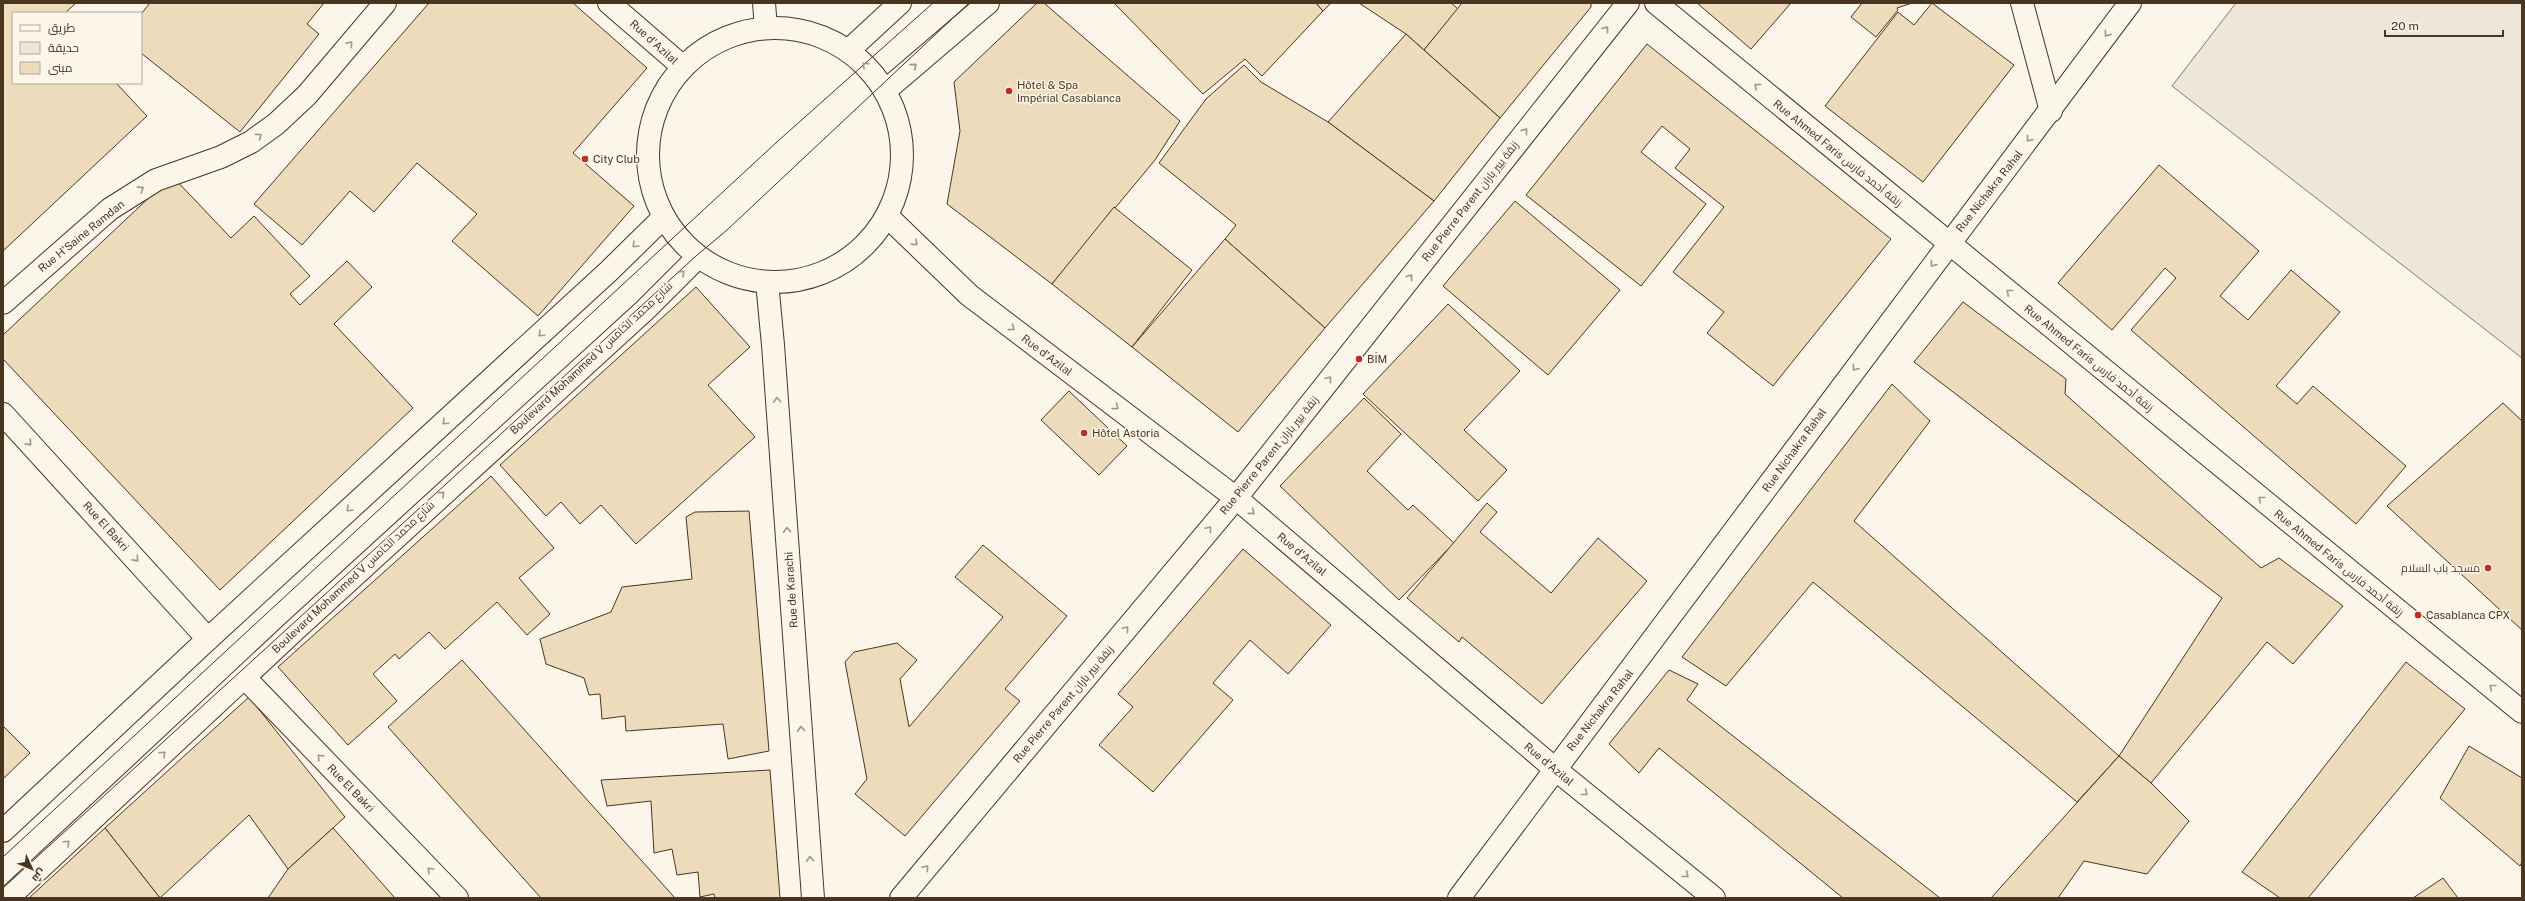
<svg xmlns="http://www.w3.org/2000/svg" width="2525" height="901" font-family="'Public Sans',Cairo,sans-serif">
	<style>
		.green { fill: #ede6d9; stroke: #887966 }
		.building { fill: #ecdcbc; stroke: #4a3520 }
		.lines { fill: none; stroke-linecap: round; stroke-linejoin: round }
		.minor-casing { stroke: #4a3520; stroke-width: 24 }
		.tertiary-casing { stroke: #4a3520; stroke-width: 24 }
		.minor { stroke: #fbf6e9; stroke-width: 22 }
		.tertiary { stroke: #fbf6e9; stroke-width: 22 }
		.tram { stroke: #4a3520; stroke-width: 1 }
		.oneway { stroke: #a29684 }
		.poi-dot { fill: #c62828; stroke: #fbf6e9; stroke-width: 1.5 }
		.labels { text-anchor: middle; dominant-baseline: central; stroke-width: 3; stroke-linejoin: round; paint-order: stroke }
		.street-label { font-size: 11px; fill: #4a3520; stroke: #fbf6e9 }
		.poi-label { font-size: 11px; fill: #4a3520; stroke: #fbf6e9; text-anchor: start }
	</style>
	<rect width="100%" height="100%" fill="#fbf6e9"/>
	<path class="green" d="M 2236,3 L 2522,3 L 2522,358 L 2172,86 Z"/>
	<g class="building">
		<path d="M 3,3 L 76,3 L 65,13 L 13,13 L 13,83 L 116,83 L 147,116 L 3,251 Z"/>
		<path d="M 150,3 L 324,3 L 307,24 L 319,34 L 240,132 L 141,53 L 141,14 Z"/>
		<path d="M 429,3 L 573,3 L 647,68 L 573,153 L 634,206 L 538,316 L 452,241 L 477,214 L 417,163 L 374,212 L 350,191 L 302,245 L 254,204 Z"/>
		<path d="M 1037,3 L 1044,3 L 1180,121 L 1155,160 L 1052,284 L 947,204 L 960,131 L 954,82 Z"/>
		<path d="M 1114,3 L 1316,3 L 1323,11 L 1262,76 L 1245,59 L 1203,94 Z"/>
		<path d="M 1316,3 L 1331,3 L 1323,11 Z"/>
		<path d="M 1359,3 L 1451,3 L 1458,9 L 1424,50 L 1406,34 Z"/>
		<path d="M 1462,3 L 1591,3 L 1591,7 L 1500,118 L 1424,50 Z"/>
		<path d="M 1697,3 L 1791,3 L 1751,49 Z"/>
		<path d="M 1862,3 L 1912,3 L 1897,8 L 1898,10 L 1876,37 L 1851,17 Z"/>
		<path d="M 1932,3 L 2014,65 L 1923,182 L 1825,106 L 1898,12 L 1914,25 Z"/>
		<path d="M 1406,34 L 1500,118 L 1434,201 L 1328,122 Z"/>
		<path d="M 1647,44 L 1891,239 L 1773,386 L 1707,333 L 1724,312 L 1673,272 L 1724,207 L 1675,168 L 1690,149 L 1662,126 L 1641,152 L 1706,204 L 1641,286 L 1526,195 Z"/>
		<path d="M 1244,65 L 1261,82 L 1328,122 L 1434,201 L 1325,328 L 1225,239 L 1236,225 L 1159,163 L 1206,99 Z"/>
		<path d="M 2159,165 L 2259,251 L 2220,296 L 2248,320 L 2291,270 L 2340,312 L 2276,386 L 2297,404 L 2313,386 L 2406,466 L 2356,524 L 2131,330 L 2176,278 L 2165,268 L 2112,330 L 2058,283 Z"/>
		<path d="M 172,176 L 231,238 L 254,216 L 310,276 L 290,294 L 300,305 L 347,261 L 372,287 L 334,324 L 413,408 L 220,590 L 3,359 L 3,335 Z"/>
		<path d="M 1515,201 L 1620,290 L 1548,375 L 1443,286 Z"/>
		<path d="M 1114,207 L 1192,270 L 1132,347 L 1052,284 Z"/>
		<path d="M 1225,239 L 1325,328 L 1238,432 L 1132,347 Z"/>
		<path d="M 696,287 L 750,347 L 708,385 L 755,437 L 636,544 L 601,505 L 580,524 L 561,502 L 546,516 L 500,465 Z"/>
		<path d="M 1963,302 L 2066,379 L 2065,394 L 2261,568 L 2279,558 L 2343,606 L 2293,664 L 2267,642 L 2151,783 L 2119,756 L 2222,598 L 1914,362 Z"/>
		<path d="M 1448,304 L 1520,371 L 1464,430 L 1507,470 L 1478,501 L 1363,394 Z"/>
		<path d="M 1892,384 L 1930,421 L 1854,521 L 2119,756 L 2077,802 L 1813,582 L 1726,686 L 1682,657 Z"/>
		<path d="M 1069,391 L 1127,446 L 1099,475 L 1041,420 Z"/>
		<path d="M 1364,398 L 1401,434 L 1367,471 L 1408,510 L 1413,505 L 1454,543 L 1399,600 L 1280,486 Z"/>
		<path d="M 2503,403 L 2522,421 L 2522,630 L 2387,506 Z"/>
		<path d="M 491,476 L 554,548 L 519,578 L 550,614 L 527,635 L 497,602 L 445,649 L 429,632 L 399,659 L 395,654 L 373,674 L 397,701 L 348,745 L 278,667 Z"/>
		<path d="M 1487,503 L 1497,512 L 1480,532 L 1551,593 L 1598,538 L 1647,581 L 1542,704 L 1462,637 L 1459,642 L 1407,598 Z"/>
		<path d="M 749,511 L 769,751 L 728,759 L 723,724 L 626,731 L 625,716 L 602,719 L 600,694 L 589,695 L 584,678 L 546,664 L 540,639 L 611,612 L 622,587 L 692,579 L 686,517 L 695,512 Z"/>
		<path d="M 983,545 L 1067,616 L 1005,689 L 1020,701 L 905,836 L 855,794 L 867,779 L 845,662 L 854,652 L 897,643 L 917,660 L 900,679 L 909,727 L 1003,617 L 955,577 Z"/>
		<path d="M 1243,549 L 1331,625 L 1288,674 L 1250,640 L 1213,683 L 1233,700 L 1153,792 L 1099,745 L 1133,707 L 1118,694 Z"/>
		<path d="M 462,660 L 675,898 L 541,898 L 388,727 Z"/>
		<path d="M 2406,662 L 2465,709 L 2308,898 L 2280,898 L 2242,872 Z"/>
		<path d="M 1669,670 L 1698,684 L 1687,700 L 1940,898 L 1843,898 L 1659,748 L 1639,773 L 1609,744 Z"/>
		<path d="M 249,697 L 345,817 L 288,869 L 249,815 L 160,898 L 105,828 Z"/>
		<path d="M 3,726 L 30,753 L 3,779 Z"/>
		<path d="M 2469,746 L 2522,778 L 2522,862 L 2520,866 L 2440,798 Z"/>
		<path d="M 2119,756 L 2151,783 L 2189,821 L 2147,874 L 2084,861 L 2058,898 L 1991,898 Z"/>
		<path d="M 770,770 L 780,898 L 715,898 L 714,894 L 700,897 L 698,872 L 677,875 L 672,849 L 654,853 L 651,801 L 607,806 L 601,780 Z"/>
		<path d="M 105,828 L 160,898 L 29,898 Z"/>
		<path d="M 333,828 L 395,898 L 268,898 L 288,869 Z"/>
		<path d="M 2443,878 L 2458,898 L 2413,898 Z"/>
	</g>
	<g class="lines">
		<g class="minor-casing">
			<g id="minor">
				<path d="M 609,3 L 682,66"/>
				<path d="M 1656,3 L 2522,712"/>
				<path d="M 2022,3 L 2051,111"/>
				<path d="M 848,51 L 900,3"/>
				<path d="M 885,91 L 988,3"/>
				<path d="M 887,216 L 969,295 L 1236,498 L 1555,769 L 1714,898"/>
				<path d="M 767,282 L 773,345 L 813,898"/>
				<path d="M 3,303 L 110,209 L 156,180 L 221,157 L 251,142 L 276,124 L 307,95 L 385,3"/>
				<path d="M 3,414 L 208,639"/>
				<path d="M 245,678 L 457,898"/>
				<path d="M 901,898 L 1236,498 L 1628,3"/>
				<path d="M 1459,898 L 2130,3"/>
			</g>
		</g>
		<g class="tertiary-casing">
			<g id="tertiary">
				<path d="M 764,3 L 766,28"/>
				<circle cx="775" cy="155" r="127"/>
				<path d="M 3,831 L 208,639 L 609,271 L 663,218"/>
				<path d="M 8,898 L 296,629 L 645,310 L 698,257"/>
			</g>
		</g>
		<use href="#minor" class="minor"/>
		<use href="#tertiary" class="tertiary"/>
		<g class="tram">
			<path d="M 3,857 L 778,141 L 933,3"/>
			<path d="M 3,888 L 696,256 L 727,230 L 969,3"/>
		</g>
	</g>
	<defs><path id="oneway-chevron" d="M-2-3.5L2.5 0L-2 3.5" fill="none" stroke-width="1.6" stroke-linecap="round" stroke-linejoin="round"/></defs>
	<g class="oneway">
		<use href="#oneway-chevron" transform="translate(1606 29) rotate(-51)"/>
		<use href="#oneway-chevron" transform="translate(2107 34) rotate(126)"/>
		<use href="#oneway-chevron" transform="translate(350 44) rotate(-50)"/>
		<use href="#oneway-chevron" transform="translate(865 65) rotate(-137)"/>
		<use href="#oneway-chevron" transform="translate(914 66) rotate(-40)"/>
		<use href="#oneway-chevron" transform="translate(1757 86) rotate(-141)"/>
		<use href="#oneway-chevron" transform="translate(1525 131) rotate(-52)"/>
		<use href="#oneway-chevron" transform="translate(259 136) rotate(-36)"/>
		<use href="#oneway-chevron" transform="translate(2029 139) rotate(128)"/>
		<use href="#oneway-chevron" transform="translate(141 189) rotate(-33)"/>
		<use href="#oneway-chevron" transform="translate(915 243) rotate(44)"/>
		<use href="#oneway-chevron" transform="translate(635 245) rotate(135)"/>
		<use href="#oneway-chevron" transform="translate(1933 264) rotate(127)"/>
		<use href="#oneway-chevron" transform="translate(682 273) rotate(-44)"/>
		<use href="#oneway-chevron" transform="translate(1410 277) rotate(-52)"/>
		<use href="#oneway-chevron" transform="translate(2009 292) rotate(-141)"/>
		<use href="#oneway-chevron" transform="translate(1012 328) rotate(37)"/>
		<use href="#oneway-chevron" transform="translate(541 334) rotate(137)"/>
		<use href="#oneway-chevron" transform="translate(1855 368) rotate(127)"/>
		<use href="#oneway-chevron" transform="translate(1329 379) rotate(-52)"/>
		<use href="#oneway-chevron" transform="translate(777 400) rotate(-94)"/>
		<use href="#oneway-chevron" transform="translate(1116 407) rotate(37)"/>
		<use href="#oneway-chevron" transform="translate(445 422) rotate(137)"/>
		<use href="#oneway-chevron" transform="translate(29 443) rotate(48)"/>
		<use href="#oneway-chevron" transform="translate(442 494) rotate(-42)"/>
		<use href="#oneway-chevron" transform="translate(2261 499) rotate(-141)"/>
		<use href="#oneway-chevron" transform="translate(349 509) rotate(137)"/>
		<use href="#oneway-chevron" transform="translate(1252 512) rotate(40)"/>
		<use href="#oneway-chevron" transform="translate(1209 529) rotate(-50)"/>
		<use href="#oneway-chevron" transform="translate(787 530) rotate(-94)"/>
		<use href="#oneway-chevron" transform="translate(136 559) rotate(48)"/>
		<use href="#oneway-chevron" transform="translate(1126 629) rotate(-50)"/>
		<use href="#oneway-chevron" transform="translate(2492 687) rotate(-141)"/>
		<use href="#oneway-chevron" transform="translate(801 729) rotate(-94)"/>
		<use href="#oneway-chevron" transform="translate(163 754) rotate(-43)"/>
		<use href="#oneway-chevron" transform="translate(320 757) rotate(-134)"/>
		<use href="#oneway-chevron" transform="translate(1585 793) rotate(39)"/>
		<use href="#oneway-chevron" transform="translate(67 843) rotate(-43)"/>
		<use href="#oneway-chevron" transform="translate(810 859) rotate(-94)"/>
		<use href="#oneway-chevron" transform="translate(926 868) rotate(-50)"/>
		<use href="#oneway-chevron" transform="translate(430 870) rotate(-134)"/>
		<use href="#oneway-chevron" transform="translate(1686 875) rotate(39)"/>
	</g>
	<g class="poi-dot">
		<circle cx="1009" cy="91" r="4"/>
		<circle cx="585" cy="159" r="4"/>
		<circle cx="1359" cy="359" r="4"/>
		<circle cx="1084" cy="433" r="4"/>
		<circle cx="2488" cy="568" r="4"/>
		<circle cx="2418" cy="615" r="4"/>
	</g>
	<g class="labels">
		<g class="street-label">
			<text transform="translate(654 42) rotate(42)">Rue d'Azilal</text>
			<text transform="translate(1838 153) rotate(39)">Rue Ahmed Faris زنقة أحمد فارس</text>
			<text transform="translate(1989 191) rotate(-52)">Rue Nichakra Rahal</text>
			<text transform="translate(1470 201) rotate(-52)">Rue Pierre Parent زنقة بيير باران</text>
			<text transform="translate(81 236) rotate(-39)">Rue H'Saine Ramdan</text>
			<text transform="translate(1047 355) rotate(37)">Rue d'Azilal</text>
			<text transform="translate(591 358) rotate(-43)">Boulevard Mohammed V شارع محمد الخامس</text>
			<text transform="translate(2089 358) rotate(39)">Rue Ahmed Faris زنقة أحمد فارس</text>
			<text transform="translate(1794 450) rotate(-54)">Rue Nichakra Rahal</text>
			<text transform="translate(1269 455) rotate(-51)">Rue Pierre Parent زنقة بيير باران</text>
			<text transform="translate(106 526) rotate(48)">Rue El Bakri</text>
			<text transform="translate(1302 554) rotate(40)">Rue d'Azilal</text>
			<text transform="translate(2339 563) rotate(39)">Rue Ahmed Faris زنقة أحمد فارس</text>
			<text transform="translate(353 577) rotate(-43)">Boulevard Mohammed V شارع محمد الخامس</text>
			<text transform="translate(791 590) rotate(-94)">Rue de Karachi</text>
			<text transform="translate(1063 704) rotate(-50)">Rue Pierre Parent زنقة بيير باران</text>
			<text transform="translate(1600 710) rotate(-52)">Rue Nichakra Rahal</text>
			<text transform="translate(1549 764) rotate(40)">Rue d'Azilal</text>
			<text transform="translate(351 788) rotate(46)">Rue El Bakri</text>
		</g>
		<g class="poi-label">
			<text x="1017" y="85">Hôtel &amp; Spa<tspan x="1017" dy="13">Impérial Casablanca</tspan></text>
			<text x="593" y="159">City Club</text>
			<text x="1367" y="359">BİM</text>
			<text x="1092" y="433">Hôtel Astoria</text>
			<text x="2480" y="568" text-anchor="end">مسجد باب السلام</text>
			<text x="2426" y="615">Casablanca CPX</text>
		</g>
	</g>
	<rect width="2525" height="901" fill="none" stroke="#4a3520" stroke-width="8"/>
	<rect x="12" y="12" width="130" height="72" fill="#fbf6e9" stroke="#b4a999"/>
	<rect x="20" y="25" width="20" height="6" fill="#fbf6e9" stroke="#b4a999"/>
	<text x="48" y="32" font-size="12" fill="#4a3520">طريق</text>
	<rect x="20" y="42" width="20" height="12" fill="#ede6d9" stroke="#b4a999"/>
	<text x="48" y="52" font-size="12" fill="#4a3520">حديقة</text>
	<rect x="20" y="62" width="20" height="12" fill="#ecdcbc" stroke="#b4a999"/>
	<text x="48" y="72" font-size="12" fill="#4a3520">مبنى</text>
	<g transform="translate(32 869) rotate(134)" stroke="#fbf6e9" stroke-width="3" paint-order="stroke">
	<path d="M0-3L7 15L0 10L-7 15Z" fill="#4a3520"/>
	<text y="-6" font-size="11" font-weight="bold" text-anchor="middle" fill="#4a3520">ش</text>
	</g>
	<path d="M2385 30v6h118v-6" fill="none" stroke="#4a3520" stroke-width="2"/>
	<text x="2391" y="30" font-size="12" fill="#4a3520" stroke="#fbf6e9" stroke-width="3" paint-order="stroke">20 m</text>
</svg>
